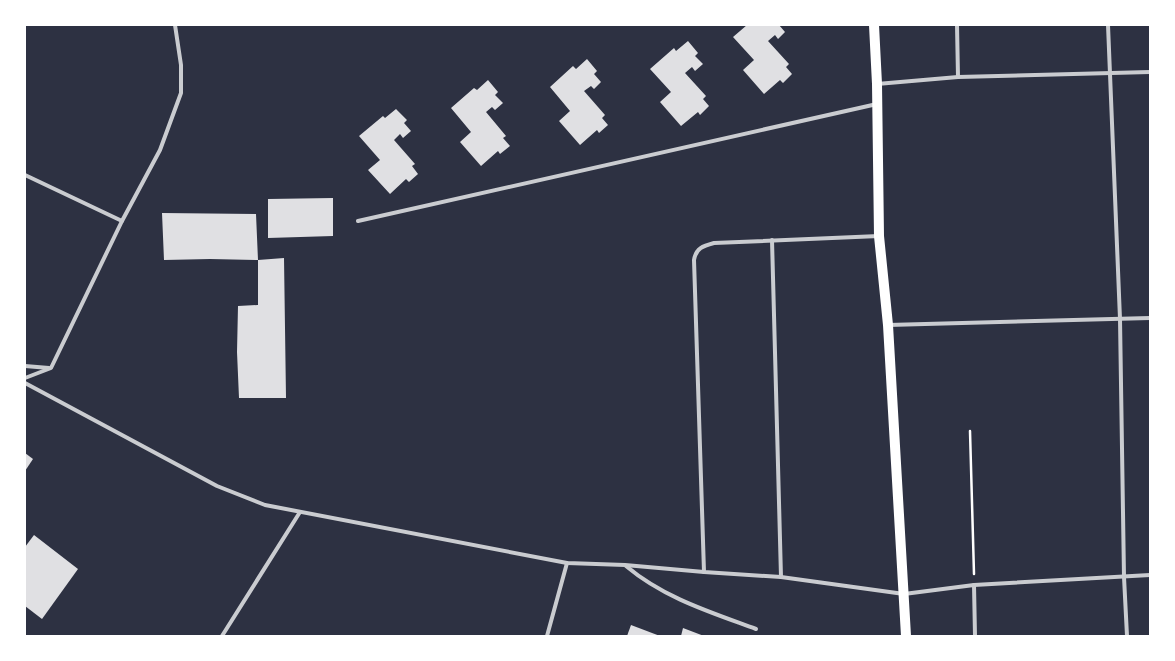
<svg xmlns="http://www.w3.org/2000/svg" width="1175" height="661" font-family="'Exo 2',sans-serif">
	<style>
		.building { fill: #e0e0e3 }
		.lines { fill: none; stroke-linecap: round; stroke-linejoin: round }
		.path { stroke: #fff; stroke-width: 2.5 }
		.minor { stroke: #caccd0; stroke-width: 4 }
		.primary { stroke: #fff; stroke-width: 10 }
	</style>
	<rect width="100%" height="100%" fill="#2d3142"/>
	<g class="building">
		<path d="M 747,25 L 779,25 L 785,32 L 778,39 L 775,35 L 768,41 L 789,64 L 786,67 L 792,74 L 783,83 L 780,80 L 764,94 L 743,70 L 754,60 L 733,37 Z"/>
		<path d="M 688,41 L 698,53 L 695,56 L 703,64 L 695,71 L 692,67 L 685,73 L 706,96 L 703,99 L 709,106 L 700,115 L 698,112 L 681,126 L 660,102 L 671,92 L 650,69 L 674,48 L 676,51 Z"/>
		<path d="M 587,59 L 597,71 L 594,74 L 601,82 L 594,89 L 591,86 L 584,91 L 605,115 L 602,118 L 608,125 L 599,133 L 597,130 L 580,145 L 559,121 L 570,111 L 550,87 L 573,66 L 576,69 Z"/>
		<path d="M 488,80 L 498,92 L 495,95 L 503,103 L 495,110 L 492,107 L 486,112 L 506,136 L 503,138 L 510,146 L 500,154 L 498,151 L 481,166 L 460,142 L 471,132 L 451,108 L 474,88 L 477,90 Z"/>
		<path d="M 396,109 L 407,120 L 404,123 L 411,131 L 403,138 L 400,134 L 394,140 L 415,164 L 412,166 L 418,174 L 409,182 L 406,179 L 390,194 L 368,170 L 380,160 L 359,136 L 383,116 L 385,118 Z"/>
		<path d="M 333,198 L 333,236 L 268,238 L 268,199 Z"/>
		<path d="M 162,213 L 256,214 L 258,260 L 210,259 L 164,260 Z"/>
		<path d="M 284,258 L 286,398 L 239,398 L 237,352 L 238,306 L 258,305 L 258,260 Z"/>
		<path d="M 25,453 L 33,459 L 25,471 Z"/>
		<path d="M 34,535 L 78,569 L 42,619 L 25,606 L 25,547 Z"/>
		<path d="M 631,625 L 660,636 L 627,636 Z"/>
		<path d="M 683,628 L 704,636 L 681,636 Z"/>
	</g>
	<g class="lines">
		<path class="path" d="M 970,431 L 974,574"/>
		<g class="minor">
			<path d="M 957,25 L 958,77"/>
			<path d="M 1108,25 L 1120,319 L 1124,577 L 1127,636"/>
			<path d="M 877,84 L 958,77 L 1150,72"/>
			<path d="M 25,175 L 122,221"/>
			<path d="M 358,221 L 877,104"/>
			<path d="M 772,240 L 781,577"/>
			<path d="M 888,325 L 1150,318"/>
			<path d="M 25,366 L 49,368"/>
			<path d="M 25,378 L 51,368 L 122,221 L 160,150 L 181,93 L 181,65 L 175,25"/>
			<path d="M 25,383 L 217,486 L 265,505 L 567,563 L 625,565 L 704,572 L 781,577 L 904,594 L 974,585 L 1150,575"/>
			<path d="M 626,566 C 664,598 710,612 756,629"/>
			<path d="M 704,572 L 694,260 C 696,248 703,246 714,243 L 879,236"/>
			<path d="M 974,585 L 975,636"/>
			<path d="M 222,636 L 300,512"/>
			<path d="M 547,636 L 567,563"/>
		</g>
		<path class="primary" d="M 874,25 L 877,84 L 879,236 L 888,325 L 906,636"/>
	</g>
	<rect width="1175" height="661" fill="none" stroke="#ffffff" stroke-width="52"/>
</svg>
